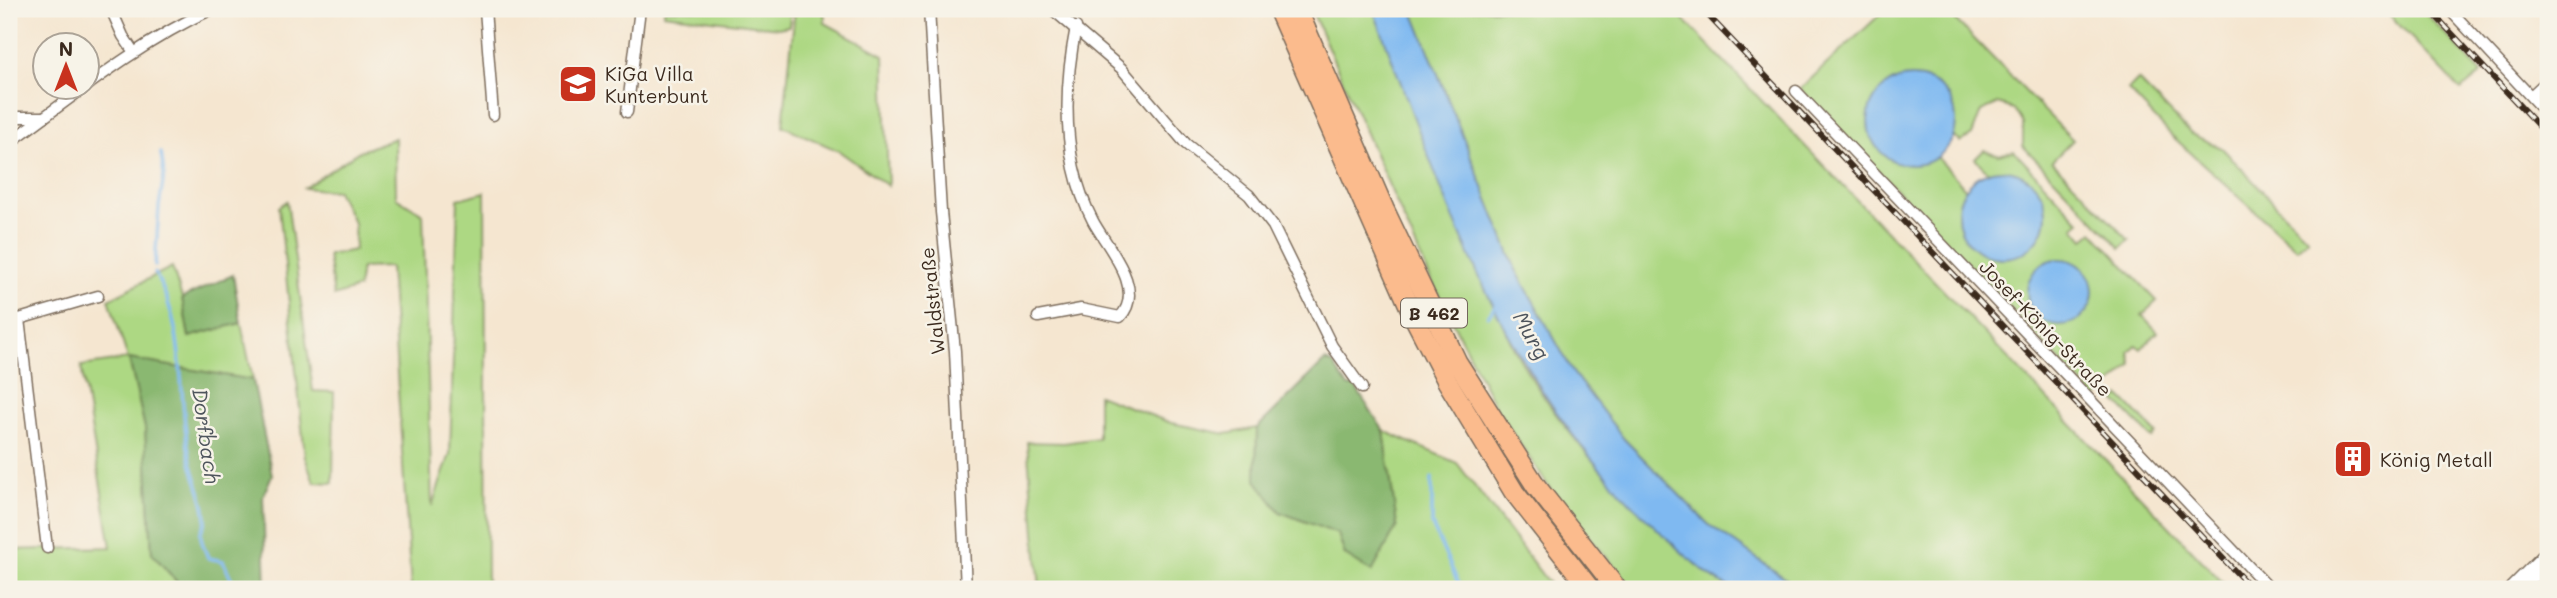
<svg xmlns="http://www.w3.org/2000/svg" width="2557" height="598" font-family="Mali,sans-serif">
	<style>
		.green { fill: #add883; stroke: #748150; stroke-width: 2 }
		.forest { fill: #8ab871; stroke: #627148; stroke-width: 2 }
		.water { fill: #7fb9f1; stroke: #5d7288; stroke-width: 2 }
		.lines { fill: none; stroke-linecap: round; stroke-linejoin: round }
		.stream { stroke: #7fb9f1; stroke-width: 3.5 }
		.minor-casing { stroke: #7c6c5c; stroke-width: 13 }
		.tertiary-casing { stroke: #7c6c5c; stroke-width: 17 }
		.trunk-casing { stroke: #7c6c5c; stroke-width: 22 }
		.minor { stroke: #fff; stroke-width: 10 }
		.tertiary { stroke: #fff; stroke-width: 14 }
		.trunk { stroke: #fbbb8d; stroke-width: 19 }
		.rail-casing { stroke: #3b2a1e; stroke-width: 6 }
		.rail { stroke: #f7f3e8; stroke-width: 3.5; stroke-dasharray: 10; stroke-linecap: butt }
		.labels { text-anchor: middle; dominant-baseline: central; stroke-width: 5; stroke-linejoin: round; paint-order: stroke }
		.shield { fill: #f7f3e8; stroke: #73665b; stroke-width: 2 }
		.shield-label { font-size: 18px; font-weight: bold; fill: #3b2a1e }
		.poi-label { font-size: 19px; fill: #3b2a1e; stroke: #f7f3e8; text-anchor: start }
		.street-label { font-size: 19px; fill: #3b2a1e; stroke: #f7f3e8 }
		.water-label { font-size: 21px; font-style: italic; fill: #4f555d; stroke: #f7f3e8 }
	</style>
	<rect width="100%" height="100%" fill="#f7f3e8"/>
	<filter id="ink" filterUnits="userSpaceOnUse"><feTurbulence type="fractalNoise" baseFrequency=".0143" numOctaves="2"/><feDisplacementMap in="SourceGraphic" scale="14" xChannelSelector="R" yChannelSelector="G"/><feConvolveMatrix kernelMatrix="1 2 1 2 8 2 1 2 1" color-interpolation-filters="sRGB"/></filter>
	<filter id="wash" filterUnits="userSpaceOnUse"><feTurbulence type="fractalNoise" baseFrequency=".00686" numOctaves="4" result="noise"/><feDisplacementMap in="SourceGraphic" scale="28" xChannelSelector="R" yChannelSelector="G"/><feGaussianBlur stdDeviation="1.57" result="paint"/><feColorMatrix in="noise" values="0 0 0 0 0 0 0 0 0 0 0 0 0 0 0 0 0 1.4 0 .05"/><feComposite in="paint" operator="in"/></filter>
	<g filter="url(#wash)">
		<rect width="100%" height="100%" fill="#f5e6d0"/>
		<g class="green">
			<path d="M 664,9 L 791,9 L 789,26 L 778,28 L 664,14 Z"/>
			<path d="M 795,9 L 824,9 L 825,23 L 884,55 L 888,186 L 839,151 L 783,126 Z"/>
			<path d="M 1311,9 L 1373,9 C 1404,90 1439,169 1473,249 C 1488,286 1501,327 1521,361 C 1575,452 1648,527 1733,589 L 1633,589 L 1553,493 L 1497,410 L 1429,276 Z"/>
			<path d="M 1412,9 L 1674,9 L 2229,589 L 1800,589 L 1791,583 L 1708,524 L 1624,439 L 1574,374 L 1516,270 Z"/>
			<path d="M 1886,9 L 1945,9 L 2073,140 L 2052,161 L 2129,240 L 2121,248 L 2023,146 L 2023,124 L 2014,109 L 1997,104 L 1981,111 L 1972,135 L 1961,142 L 1953,136 C 1959,111 1950,91 1928,80 L 1931,160 L 1937,157 L 1966,189 C 1957,208 1957,226 1970,244 L 2039,237 C 2057,200 2029,164 1988,172 L 1975,159 L 1984,150 L 1998,155 L 2014,151 L 2080,222 L 2074,227 L 2084,239 L 2093,232 L 2157,301 L 2142,315 L 2158,332 L 2141,349 L 2136,345 L 2129,352 L 2132,365 L 2096,398 L 1800,89 Z"/>
			<path d="M 2384,9 L 2422,9 L 2482,73 L 2461,90 Z"/>
			<path d="M 2138,80 L 2191,134 L 2222,148 L 2308,239 L 2297,249 L 2172,136 L 2128,90 Z"/>
			<path d="M 395,138 L 396,197 L 423,214 L 432,506 L 450,454 L 458,199 L 485,192 L 487,589 L 411,589 L 390,267 L 361,268 L 358,288 L 334,296 L 328,255 L 355,250 L 354,223 L 337,191 L 304,188 L 358,152 Z"/>
			<path d="M 287,201 L 313,391 L 334,392 L 333,483 L 314,482 L 305,457 L 279,207 Z"/>
			<path d="M 172,267 L 182,298 L 189,337 L 241,323 L 253,380 L 129,359 L 145,428 L 152,553 L 183,589 L 9,589 L 9,550 L 111,547 L 81,366 L 128,359 L 109,299 Z"/>
			<path d="M 1098,395 L 1171,423 L 1226,434 L 1257,428 L 1256,480 L 1280,512 L 1338,534 L 1345,555 L 1397,526 L 1384,431 L 1457,463 L 1553,589 L 1040,589 L 1027,442 L 1064,443 L 1098,438 Z"/>
			<path d="M 2120,396 L 2156,433 L 2152,438 L 2115,400 Z"/>
		</g>
		<g class="forest">
			<path d="M 233,275 L 241,323 L 189,337 L 182,298 Z"/>
			<path d="M 129,359 L 253,380 L 272,475 L 263,496 L 266,589 L 183,589 L 152,553 L 145,428 Z"/>
			<path d="M 1325,361 L 1333,364 L 1348,387 L 1355,387 L 1384,431 L 1397,526 L 1372,572 L 1345,555 L 1338,534 L 1280,512 L 1256,480 L 1257,428 Z"/>
		</g>
		<g class="water">
			<path d="M 1373,9 L 1412,9 L 1516,270 L 1574,374 L 1624,439 L 1708,524 L 1800,589 C 1784,589 1744,594 1731,588 C 1703,575 1672,543 1649,521 C 1499,378 1445,197 1373,9 Z"/>
			<circle cx="1912" cy="121" r="44"/>
			<circle cx="2002" cy="214" r="44"/>
			<circle cx="2060" cy="292" r="33"/>
		</g>
		<g class="lines">
			<g class="stream">
				<path d="M 155,266 L 159,207 L 164,175 L 161,153"/>
				<path d="M 155,273 C 189,332 176,399 191,462 C 195,480 205,499 206,518 C 207,524 202,527 201,532 C 199,539 206,551 208,558 L 223,561 L 236,589"/>
				<path d="M 1488,316 L 1495,306"/>
				<path d="M 1432,478 L 1432,525 L 1461,589"/>
			</g>
		</g>
	</g>
	<g filter="url(#ink)">
		<g class="lines">
			<g class="minor-casing">
				<g id="minor">
					<path d="M 111,9 L 123,36 L 133,51"/>
					<path d="M 485,9 L 493,115"/>
					<path d="M 929,9 L 941,212 L 955,351 L 966,589"/>
					<path d="M 1052,9 L 1121,68 L 1186,144 L 1249,195 L 1273,226 L 1332,346 L 1362,388"/>
					<path d="M 2449,9 L 2548,115"/>
					<path d="M 1796,91 L 2270,589"/>
					<path d="M 2531,96 L 2548,80"/>
					<path d="M 627,112 L 640,9"/>
					<path d="M 9,117 L 44,117"/>
					<path d="M 9,143 C 75,95 138,43 212,9"/>
					<path d="M 9,316 L 19,319 L 47,548"/>
					<path d="M 1038,317 L 1081,309 L 1120,317 C 1147,289 1106,246 1093,221 C 1062,161 1063,92 1076,27"/>
					<path d="M 19,319 L 98,296"/>
				</g>
			</g>
			<g class="tertiary-casing">
				<g id="tertiary">
					<path d="M 2525,578 L 2548,570"/>
					<path d="M 2512,589 L 2548,553"/>
				</g>
			</g>
			<g class="trunk-casing">
				<g id="trunk">
					<path d="M 1278,9 L 1415,319 L 1447,381 L 1514,492 L 1590,589"/>
					<path d="M 1297,9 L 1384,209 L 1457,362 L 1536,486 L 1617,589"/>
				</g>
			</g>
			<use href="#minor" class="minor"/>
			<use href="#tertiary" class="tertiary"/>
			<use href="#trunk" class="trunk"/>
			<g class="rail-casing">
				<g id="rail">
					<path d="M 1702,9 L 2252,589"/>
					<path d="M 2429,9 L 2548,136"/>
				</g>
			</g>
			<use href="#rail" class="rail"/>
		</g>
	</g>
	<defs>
		<g id="school-square" transform="scale(2.0125)"><rect x="-9" y="-9" width="18" height="18" rx="4" fill="#c8321e" stroke="#f7f3e8"/><path d="M0-5L7-2L0 1L-7-2ZM-4 1L0 2.5L4 1V4Q0 6-4 4Z" fill="#fff"/></g>
		<g id="building-square" transform="scale(2.0125)"><rect x="-9" y="-9" width="18" height="18" rx="4" fill="#c8321e" stroke="#f7f3e8"/><path d="M-4-6H4V6H1V3H-1V6H-4ZM-2.5-4.3h1.7v1.8h-1.7ZM.8-4.3h1.7v1.8H.8ZM-2.5-1h1.7V.8h-1.7ZM.8-1h1.7V.8H.8Z" fill="#fff"/></g>
	</defs>
	<g fill-rule="evenodd">
		<use href="#school-square" x="578" y="84"/>
		<use href="#building-square" x="2353" y="459"/>
	</g>
	<g class="labels">
		<rect class="shield" x="1401" y="298.5" width="66" height="29" rx="5"/>
		<g class="shield-label">
			<text x="1434" y="313">B 462</text>
		</g>
		<g class="poi-label">
			<text x="605" y="73">KiGa Villa<tspan x="605" dy="22">Kunterbunt</tspan></text>
			<text x="2380" y="459">König Metall</text>
		</g>
		<g class="street-label">
			<text transform="translate(932 301) rotate(-96)">Waldstraße</text>
			<text transform="translate(2046 328) rotate(46)">Josef-König-Straße</text>
		</g>
		<g class="water-label">
			<text transform="translate(1532 335) rotate(61)">Murg</text>
			<text transform="translate(207 436) rotate(82)">Dorfbach</text>
		</g>
	</g>
	<rect width="2557" height="598" fill="none" stroke="#f7f3e8" stroke-width="35"/>
	<g transform="translate(66 66)"><circle r="33" fill="#f7f3e8" stroke="#aca397" stroke-width="2"/>
	<path d="M0-5L12 26L0 18L-12 26Z" fill="#c8321e"/>
	<text y="-10" font-size="19" font-weight="bold" text-anchor="middle" fill="#3b2a1e">N</text>
	</g>
</svg>
